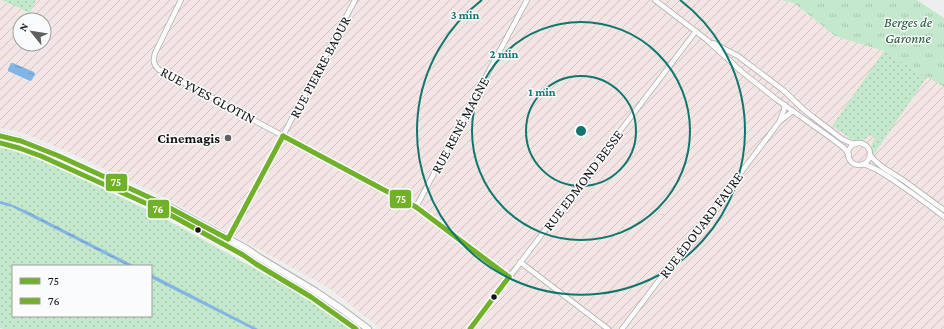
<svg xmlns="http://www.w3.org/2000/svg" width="944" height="329" font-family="'Crimson Pro',serif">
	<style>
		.industrial { fill: url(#industrial-furrows); fill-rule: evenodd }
		.grass { fill: url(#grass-dots); fill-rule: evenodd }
		.park { fill: url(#park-tufts) }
		.water { fill: url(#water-ripples) }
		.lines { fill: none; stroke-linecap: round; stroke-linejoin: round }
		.minor-casing { stroke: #b0b0b0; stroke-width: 6 }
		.major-casing { stroke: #b0b0b0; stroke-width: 8 }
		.minor { stroke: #fcfcfc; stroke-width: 4.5 }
		.major { stroke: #fcfcfc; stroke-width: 6 }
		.bus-1-casing { stroke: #fafbfc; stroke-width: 8 }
		.bus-2-casing { stroke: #fafbfc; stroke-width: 8 }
		.bus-1 { stroke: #71b029; stroke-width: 5 }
		.bus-2 { stroke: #71b029; stroke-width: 5 }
		.ring { fill: none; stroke: #0f766e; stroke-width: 2 }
		.poi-dot { fill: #5f5f5f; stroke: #fafbfc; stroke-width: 1.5 }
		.bus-dot { fill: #121212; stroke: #fafbfc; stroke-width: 1.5 }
		.labels { text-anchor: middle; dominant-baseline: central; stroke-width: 3; stroke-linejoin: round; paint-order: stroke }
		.park-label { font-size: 14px; font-style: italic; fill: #1b592f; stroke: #fafbfc }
		.street-label { font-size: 14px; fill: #121212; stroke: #fafbfc }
		.poi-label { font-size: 14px; font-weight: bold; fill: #121212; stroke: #fafbfc; text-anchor: end }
		.centre { fill: #0f766e; stroke: #fafbfc; stroke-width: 2 }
		.ring-label { font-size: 12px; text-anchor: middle; font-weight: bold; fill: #0f766e; stroke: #fafbfc; stroke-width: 3; stroke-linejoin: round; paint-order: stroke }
		.line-badge { stroke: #fafbfc; stroke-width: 1.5 }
		.badge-label { font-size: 11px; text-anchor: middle; font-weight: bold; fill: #fff }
	</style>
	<defs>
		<pattern id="industrial-furrows" width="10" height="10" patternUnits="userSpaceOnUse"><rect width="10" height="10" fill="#f3e5e3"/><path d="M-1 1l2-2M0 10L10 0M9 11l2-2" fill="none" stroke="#cfc3c2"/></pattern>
		<pattern id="grass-dots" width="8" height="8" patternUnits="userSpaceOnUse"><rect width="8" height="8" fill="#c4e8cb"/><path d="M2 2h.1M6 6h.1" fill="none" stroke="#a7c6ad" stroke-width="1.8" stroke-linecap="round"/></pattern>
		<pattern id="park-tufts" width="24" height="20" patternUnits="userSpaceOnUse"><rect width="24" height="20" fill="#c4e8cb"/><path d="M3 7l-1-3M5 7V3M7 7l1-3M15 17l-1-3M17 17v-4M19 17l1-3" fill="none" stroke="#a7c6ad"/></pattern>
		<pattern id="water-ripples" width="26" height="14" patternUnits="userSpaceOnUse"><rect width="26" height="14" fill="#82b5e5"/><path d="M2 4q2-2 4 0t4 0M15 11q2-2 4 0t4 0" fill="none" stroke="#6f9bc3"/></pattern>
	</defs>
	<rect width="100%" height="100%" fill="#eee"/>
	<path class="industrial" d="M 0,0 L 29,13 L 36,0 L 782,0 L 794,3 L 835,36 L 884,51 L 944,87 L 944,329 L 381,329 L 329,288 L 166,198 L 71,153 L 36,138 L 19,132 L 0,128 ZM 20,20 L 44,20 L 44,44 L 20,44 Z"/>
	<g class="grass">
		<path d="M 1,0 L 36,0 L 30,13 Z"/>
		<path d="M 884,51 L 927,77 L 874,154 C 869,150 872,143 875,138 L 870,135 L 863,141 L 855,141 L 832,126 Z"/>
		<path d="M 0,147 L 28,155 L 63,170 L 158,215 L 288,287 L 327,311 L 351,329 L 3,329 L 0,328 ZM 13,266 L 151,266 L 151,316 L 13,316 Z"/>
	</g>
	<path class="park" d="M 782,0 L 917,0 L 944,18 L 944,87 L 884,51 L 835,36 L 794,3 Z"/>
	<g class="water">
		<path d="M 11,63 L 13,63 L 34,72 L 35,74 L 32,80 L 30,81 L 8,71 L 8,69 Z"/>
		<path d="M 0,201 L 8,203 L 29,212 L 135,266 L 128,266 L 12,207 L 0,204 Z"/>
		<path d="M 151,274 L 258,329 L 252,329 L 151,278 Z"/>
	</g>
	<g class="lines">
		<g class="minor-casing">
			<g id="minor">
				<path d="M 181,0 L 155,53 C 153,60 153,64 158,69 L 416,207 L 509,277"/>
				<path d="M 655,0 L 707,40 L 742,72 L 776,99 L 831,138 L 844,148 L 849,155"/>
				<path d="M 713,43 L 738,56 L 783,90 L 803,109 L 813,117 L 842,139 L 851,143 L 856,144"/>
				<path d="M 780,120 L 784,110 L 785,105"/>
				<circle cx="859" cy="154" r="11"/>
				<path d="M 870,155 C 878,166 892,173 903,180 C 917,190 930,200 944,210"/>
				<path d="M 863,164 C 875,167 886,175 896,182 C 912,193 928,204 944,217"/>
				<path d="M 416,207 L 527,0"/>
				<path d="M 228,239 L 355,0"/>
				<path d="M 520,262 L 608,329"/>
				<path d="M 470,329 L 696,31"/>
				<path d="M 622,329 L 780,121 L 793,111"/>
			</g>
		</g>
		<g class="major-casing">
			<path id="major" d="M 0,136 L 21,141 L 44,150 L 168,206 L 247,249 L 260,258 L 315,291 L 340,308 L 368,329"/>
		</g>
		<use href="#minor" class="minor"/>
		<use href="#major" class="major"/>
		<g class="bus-1-casing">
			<g id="bus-1">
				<path d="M 0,136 L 21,141 L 59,156 L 155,200 L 228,239"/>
				<path d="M 283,136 L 416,207 L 509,277"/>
				<path d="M 228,239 L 283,136"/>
				<path d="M 470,329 L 509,277"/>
			</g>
		</g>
		<g class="bus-2-casing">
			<path id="bus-2" d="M 0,143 L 19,148 L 41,156 L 165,212 L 243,255 L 256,264 L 311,297 L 356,329"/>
		</g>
		<use href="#bus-1" class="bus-1"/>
		<use href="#bus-2" class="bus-2"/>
	</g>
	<g class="ring">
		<circle cx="581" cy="131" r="55"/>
		<circle cx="581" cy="131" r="109"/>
		<path d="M680 0A164 164 0 1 1 482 0"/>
	</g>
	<circle class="poi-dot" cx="228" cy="138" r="4"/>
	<g class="bus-dot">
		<circle cx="198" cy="230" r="3.5"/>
		<circle cx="494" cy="297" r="3.5"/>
	</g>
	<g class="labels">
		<g class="park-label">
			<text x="908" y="22">Berges de<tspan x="908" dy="16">Garonne</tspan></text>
		</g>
		<g class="street-label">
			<text transform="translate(320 67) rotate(-62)">RUE PIERRE BAOUR</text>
			<text transform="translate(208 95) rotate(28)">RUE YVES GLOTIN</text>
			<text transform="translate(460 125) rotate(-62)">RUE RENÉ MAGNE</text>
			<text transform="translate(583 180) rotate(-53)">RUE EDMOND BESSE</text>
			<text transform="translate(701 225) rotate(-53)">RUE ÉDOUARD FAURE</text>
		</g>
		<g class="poi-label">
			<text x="220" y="138">Cinemagis</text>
		</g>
	</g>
	<circle cx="581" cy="131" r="6" class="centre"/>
	<g class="ring-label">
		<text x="465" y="19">3 min</text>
		<text x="504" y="58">2 min</text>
		<text x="542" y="96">1 min</text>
	</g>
	<g class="line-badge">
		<rect x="105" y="173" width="23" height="19" rx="4" fill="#71b029"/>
		<rect x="389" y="189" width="23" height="20" rx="4" fill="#71b029"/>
		<rect x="147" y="199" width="23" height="20" rx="4" fill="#71b029"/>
	</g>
	<g class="badge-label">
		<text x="116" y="186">75</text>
		<text x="401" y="203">75</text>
		<text x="158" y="213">76</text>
	</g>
	<rect x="12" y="265" width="140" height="52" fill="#fafbfc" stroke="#9d9e9e"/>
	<rect x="20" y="278" width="20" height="6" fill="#71b029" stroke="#9d9e9e"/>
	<text x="48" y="285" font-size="12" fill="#121212">75</text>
	<rect x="20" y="298" width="20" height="6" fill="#71b029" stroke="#9d9e9e"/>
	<text x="48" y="305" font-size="12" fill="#121212">76</text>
	<g transform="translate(32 32) rotate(300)"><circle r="19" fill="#fafbfc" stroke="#9d9e9e"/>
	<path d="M0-3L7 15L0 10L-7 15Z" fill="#5f5f5f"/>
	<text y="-6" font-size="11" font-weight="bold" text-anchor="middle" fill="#121212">N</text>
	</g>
</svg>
